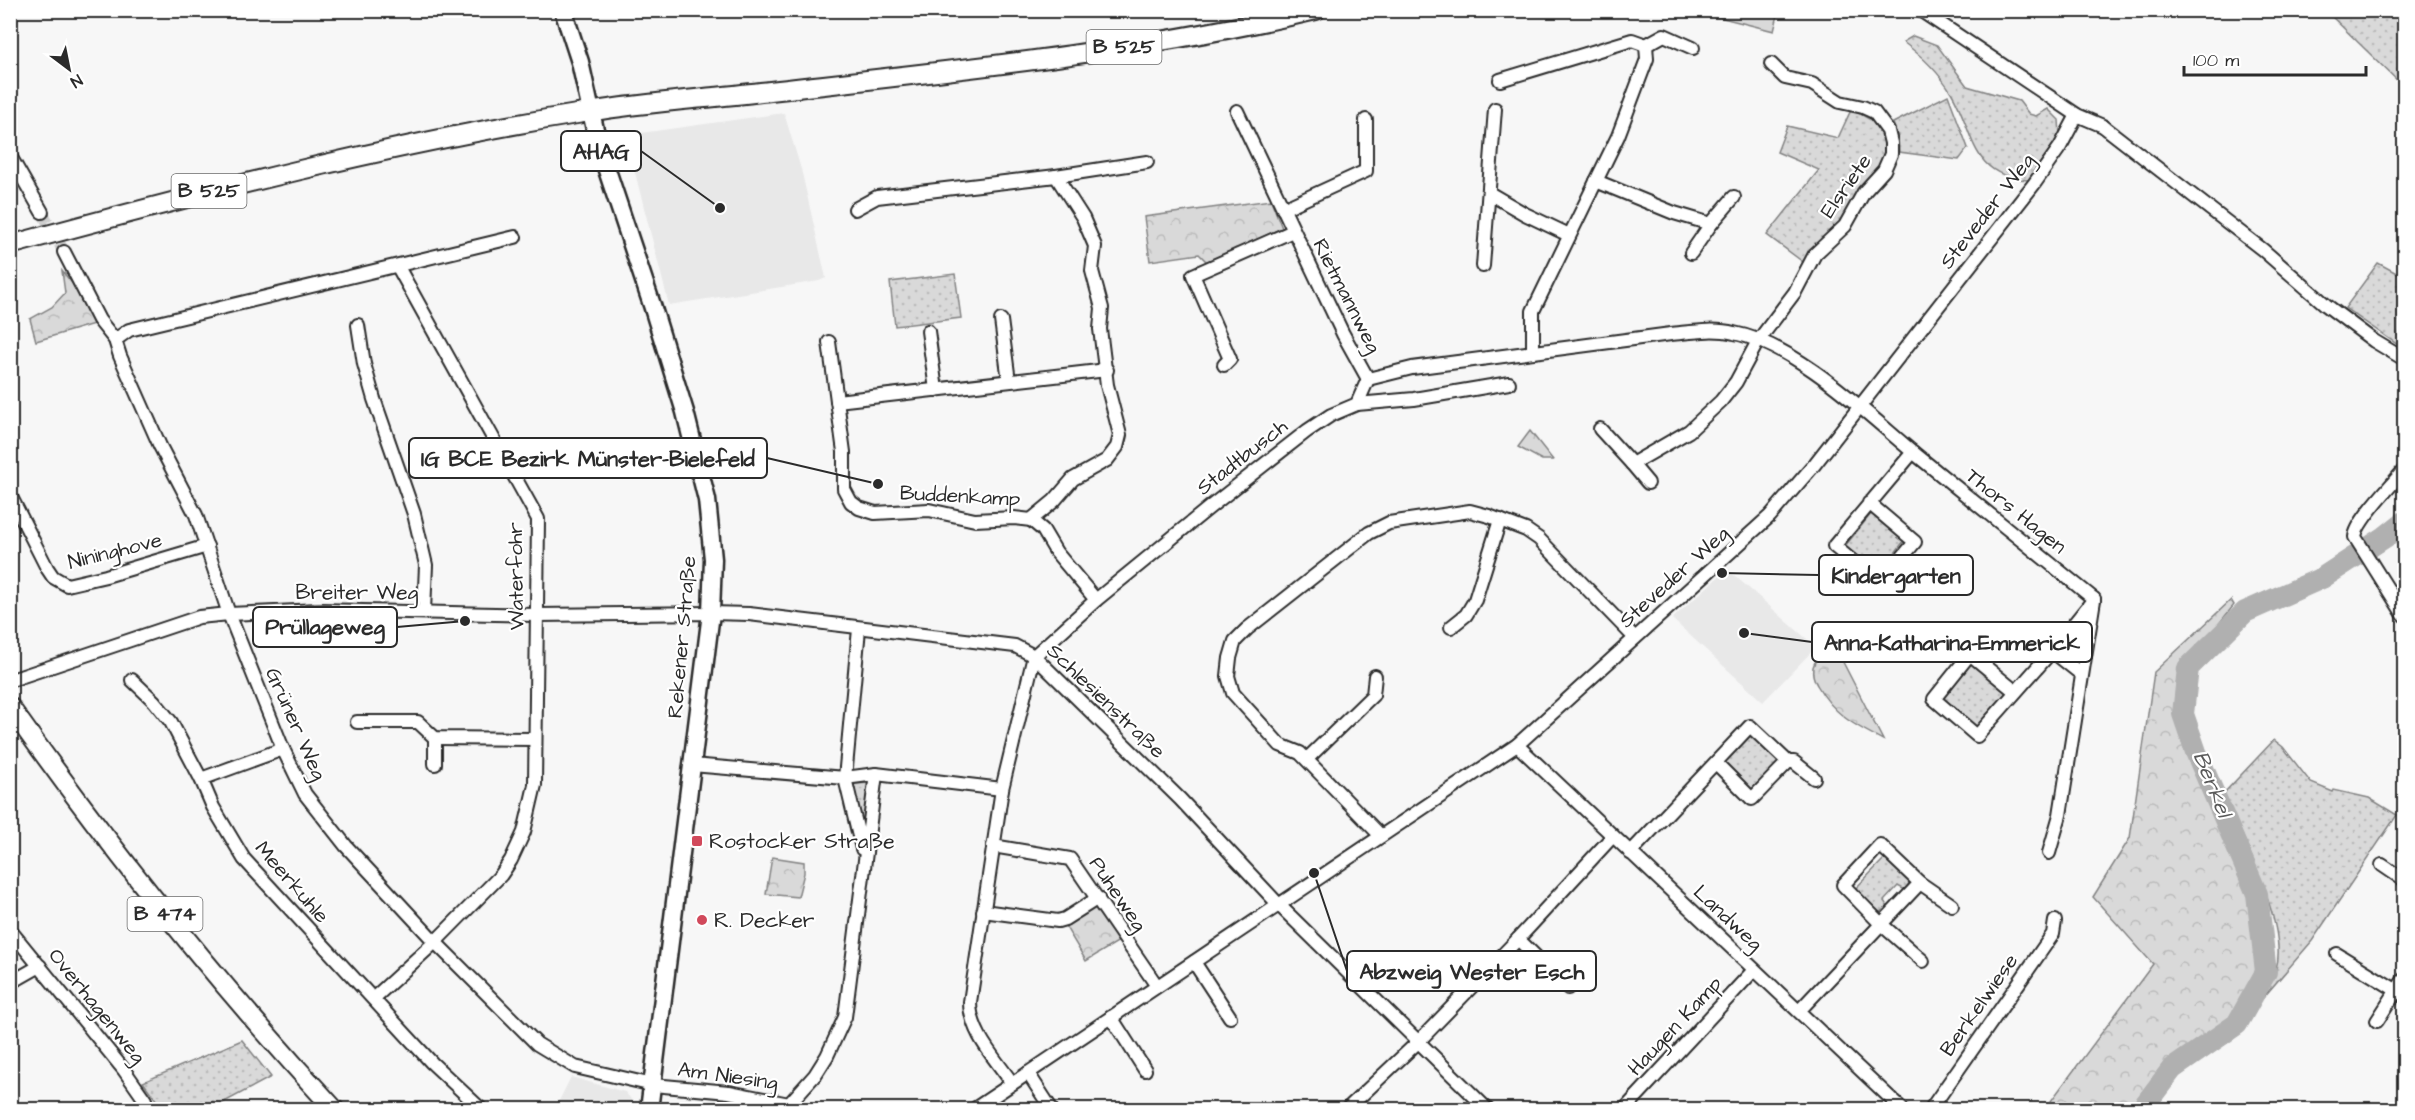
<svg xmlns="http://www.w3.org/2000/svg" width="2415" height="1120" font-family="'Architects Daughter',sans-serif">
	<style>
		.built { fill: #e8e8e8 }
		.grass { fill: url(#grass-dots); stroke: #828282; stroke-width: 1.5 }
		.park { fill: url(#park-crowns); stroke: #828282; stroke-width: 1.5 }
		.garden { fill: #d9d9d9; stroke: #828282; stroke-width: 1.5 }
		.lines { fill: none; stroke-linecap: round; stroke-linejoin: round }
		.river { stroke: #b0b0b0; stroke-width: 22 }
		.street-tunnel { stroke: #cecece; stroke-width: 12; stroke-dasharray: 12 6; stroke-linecap: butt }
		.street-casing { stroke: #2b2b2b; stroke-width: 16 }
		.secondary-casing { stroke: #2b2b2b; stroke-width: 21 }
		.primary-casing { stroke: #2b2b2b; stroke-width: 22 }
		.street { stroke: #fff; stroke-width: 12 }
		.secondary { stroke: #fff; stroke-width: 16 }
		.primary { stroke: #fff; stroke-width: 18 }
		.poi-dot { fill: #d1495b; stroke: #fff; stroke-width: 2 }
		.labels { text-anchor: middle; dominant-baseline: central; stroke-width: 4.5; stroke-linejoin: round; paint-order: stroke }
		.shield { fill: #fff; stroke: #6b6b6b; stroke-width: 1.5 }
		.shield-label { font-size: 20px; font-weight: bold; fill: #2b2b2b }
		.street-label { font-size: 21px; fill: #2b2b2b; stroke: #fff }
		.poi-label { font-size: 21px; fill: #2b2b2b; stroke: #fff; text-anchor: start }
		.water-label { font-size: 22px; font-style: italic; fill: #5a5a5a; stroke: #fff }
		.leader { fill: none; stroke: #2b2b2b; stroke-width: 2 }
		.callout-dot { fill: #2b2b2b; stroke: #fff; stroke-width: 2 }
		.callout { fill: #fff; stroke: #2b2b2b; stroke-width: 2 }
		.callout-label { font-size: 22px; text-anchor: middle; font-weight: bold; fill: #2b2b2b }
	</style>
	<defs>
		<pattern id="grass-dots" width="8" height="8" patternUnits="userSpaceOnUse" patternTransform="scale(1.5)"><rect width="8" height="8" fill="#d9d9d9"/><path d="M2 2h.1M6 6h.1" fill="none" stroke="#bababa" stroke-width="1.8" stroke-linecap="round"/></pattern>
		<pattern id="park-crowns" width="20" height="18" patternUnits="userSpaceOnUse" patternTransform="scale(1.5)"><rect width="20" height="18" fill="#d9d9d9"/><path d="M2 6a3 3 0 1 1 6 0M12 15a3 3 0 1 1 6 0" fill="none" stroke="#bababa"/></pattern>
	</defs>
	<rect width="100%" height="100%" fill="#f7f7f7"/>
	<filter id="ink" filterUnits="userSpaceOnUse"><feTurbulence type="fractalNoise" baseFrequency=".0167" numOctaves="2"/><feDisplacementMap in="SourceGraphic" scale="12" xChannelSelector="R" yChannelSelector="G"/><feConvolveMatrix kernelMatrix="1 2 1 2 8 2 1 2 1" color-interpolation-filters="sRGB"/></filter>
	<g filter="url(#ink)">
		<g class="built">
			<path d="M 784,113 L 801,169 L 826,278 L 819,281 L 669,305 L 630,153 L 632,139 L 641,133 Z"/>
			<path d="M 1727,569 L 1816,647 L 1763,702 L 1672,619 Z"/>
			<path d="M 571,1077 L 625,1092 L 635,1104 L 634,1109 L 555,1109 Z"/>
		</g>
		<g class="grass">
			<path d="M 2326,11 L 2404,11 L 2404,87 Z"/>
			<path d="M 1913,36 L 1937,45 L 1967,86 L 2019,101 L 2029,114 L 2036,116 L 2048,109 L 2059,120 L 2060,135 L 2028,180 C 1968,176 1975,131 1951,92 C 1938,71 1922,56 1903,42 Z"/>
			<path d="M 1948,95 L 1968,148 L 1959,160 L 1899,152 L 1898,138 L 1893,123 Z"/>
			<path d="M 1851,110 C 1875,119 1896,136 1881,164 C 1876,174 1867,181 1861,190 C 1852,201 1847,214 1838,225 C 1828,238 1814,248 1803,262 L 1767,235 L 1819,170 L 1777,152 L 1787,126 L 1838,138 Z"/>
			<path d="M 2378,263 L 2404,277 L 2404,349 L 2345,308 Z"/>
			<path d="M 955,274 L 961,318 L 895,326 L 890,282 Z"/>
			<path d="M 1871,514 L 1904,541 L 1879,574 L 1845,546 Z"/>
			<path d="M 1972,663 L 2009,693 L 1977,729 L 1940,696 Z"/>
			<path d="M 1751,734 L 1780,761 L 1751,792 L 1723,764 Z"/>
			<path d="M 2274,740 L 2283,747 L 2311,783 L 2333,792 L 2334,790 L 2369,798 L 2397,815 L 2312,941 L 2244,1020 C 2256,1004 2270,989 2276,969 C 2289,926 2241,835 2224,793 Z"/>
			<path d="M 870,783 L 862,838 L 854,784 Z"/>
			<path d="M 1885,858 L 1908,879 L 1909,883 L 1905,890 L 1898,886 L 1884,901 L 1888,907 L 1880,912 L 1854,890 Z"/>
			<path d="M 242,1040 L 271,1077 L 217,1106 L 159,1104 L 143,1082 Z"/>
		</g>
		<g class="park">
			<path d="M 1271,200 L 1282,228 L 1207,262 L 1199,254 L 1150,261 L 1144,217 Z"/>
			<path d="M 62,271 L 72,283 L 97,323 L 36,341 L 30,319 L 52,307 L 65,293 Z"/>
			<path d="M 1530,431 L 1553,460 L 1542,460 L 1518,447 Z"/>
			<path d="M 2231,600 L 2234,605 L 2185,666 L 2179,718 L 2252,894 L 2261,966 L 2236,1018 L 2172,1064 L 2135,1109 L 2045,1109 L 2153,964 L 2093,897 L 2130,838 L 2154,672 Z"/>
			<path d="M 1828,633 L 1883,740 C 1854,725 1834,715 1817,685 C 1814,680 1812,673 1813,667 C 1817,656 1824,645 1828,633 Z"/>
			<path d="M 772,857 L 804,862 L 804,873 L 798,897 L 766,894 Z"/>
			<path d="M 1094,904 L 1119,941 L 1086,961 L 1064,924 Z"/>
		</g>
		<path class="garden" d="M 1704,10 L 1779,10 L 1779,11 L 1774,31 L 1703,13 Z"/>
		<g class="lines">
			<path class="river" d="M 2141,1110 L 2172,1069 L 2237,1024 L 2266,972 L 2257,894 L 2196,752 L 2183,714 L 2188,668 L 2245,612 L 2322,578 L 2385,537 L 2404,522"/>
			<path class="street-tunnel" d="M 42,212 L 64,252"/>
			<g class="street-casing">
				<g id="street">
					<path d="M 1920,10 L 2077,115 L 2103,126 L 2263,250 L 2326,305 L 2374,341 L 2404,359"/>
					<path d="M 1646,45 L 1664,35 L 1693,48"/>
					<path d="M 1500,80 L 1632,40 L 1646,45"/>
					<path d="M 1237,111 L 1343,334 L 1368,379"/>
					<path d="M 10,156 L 42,212"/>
					<path d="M 1056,176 L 1147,162"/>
					<path d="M 1596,181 L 1674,213 L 1711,224 L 1734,197"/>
					<path d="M 1489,193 L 1525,214 L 1569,235"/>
					<path d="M 855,209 L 877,197 L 1056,176 L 1083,218 L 1095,246 L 1092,271 L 1102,308 L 1100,329 L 1107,385 L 1120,435 L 1117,447 L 1107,460 L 1073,479 L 1054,501 L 1031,520 L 1043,530 L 1056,552 L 1096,600"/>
					<path d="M 1283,209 L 1366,171 L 1366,120"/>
					<path d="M 64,252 L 99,320 L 115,340 L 120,356 L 160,446 L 196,515 L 229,614 L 283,749 L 305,794 L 346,846 L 435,942 L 537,1044 L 575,1067 L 653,1085 L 729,1092 L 789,1104 L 796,1110"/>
					<path d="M 1691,253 L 1711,224"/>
					<path d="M 1483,266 L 1495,109"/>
					<path d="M 1001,320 L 1009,381"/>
					<path d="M 358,325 L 364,364 L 374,399 L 414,514 L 426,565 L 424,611"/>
					<path d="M 928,331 L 936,390"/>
					<path d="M 115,340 L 129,330 L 515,237"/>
					<path d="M 829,342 L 844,452 L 844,489 L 851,502 L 859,508 L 875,513 L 929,510 L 975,520 L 1014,518 L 1031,520"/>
					<path d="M 1533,352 L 1533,311 L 1618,136 L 1647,59 L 1646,45"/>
					<path d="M 1224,365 L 1230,359 L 1193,275 L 1293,231"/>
					<path d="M 1368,379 L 1412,368 L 1671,334 C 1692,332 1714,328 1734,333 C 1797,345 1866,413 1914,453 C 1974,502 2034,550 2094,599"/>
					<path d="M 837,401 L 1107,370"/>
					<path d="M 1357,404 L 1414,399 L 1509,383"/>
					<path d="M 1600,429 L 1632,464 L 1689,431 L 1721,401 L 1736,382 L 1758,341 L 1795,292 L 1815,254 L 1845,226 L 1864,192 L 1884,170 L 1891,154 L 1891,143 L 1888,131 L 1874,112 L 1863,107 L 1840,102 L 1812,84 L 1785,78 L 1771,64"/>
					<path d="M 1632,464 L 1648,483"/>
					<path d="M 2404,470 C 2393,484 2356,521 2355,537 L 2404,615"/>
					<path d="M 10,495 L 47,568 L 53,577 L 67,585 L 106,576 L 207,546"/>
					<path d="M 1869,503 L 1915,542 L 1880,584 L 1834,546 L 1913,452"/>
					<path d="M 1451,627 L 1466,615 L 1475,600 L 1500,520"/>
					<path d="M 859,629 L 845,778 L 862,849"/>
					<path d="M 2052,651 L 2081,674"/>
					<path d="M 14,679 L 199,617 L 229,614 L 319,610 L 537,615 L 711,613 L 749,614 L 1015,646 L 1034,656 L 1180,799 L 1279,905 L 1488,1110"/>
					<path d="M 132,680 L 154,701 L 171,722 L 201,779 L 213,807 L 244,859 L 432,1063 L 482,1110"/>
					<path d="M 2016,692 L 1970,654 L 1934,699 L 1977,736 L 2052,651 L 2094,599"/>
					<path d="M 357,722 L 418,722 L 435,738 L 535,739"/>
					<path d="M 435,738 L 435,764"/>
					<path d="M 1517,745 L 1903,1110"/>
					<path d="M 1307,759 L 1373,695 L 1375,676"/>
					<path d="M 1788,762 L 1794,762 L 1814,778"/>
					<path d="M 692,765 L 845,778 L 876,774 L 1002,789"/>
					<path d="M 201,779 L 283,749"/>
					<path d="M 1381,836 L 1300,753 L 1280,745 L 1233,693 L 1228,676 L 1230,658 L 1235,641 L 1247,629 L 1369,533 L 1389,523 L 1470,511 L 1489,516 L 1526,530 L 1539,539 L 1635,638"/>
					<path d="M 993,846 L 1070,859 L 1157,986"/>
					<path d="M 1630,853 L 1750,726 L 1788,762 L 1752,799 L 1716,763"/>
					<path d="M 2049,853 L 2060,815 L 2094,600"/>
					<path d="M 2382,865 L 2404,880"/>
					<path d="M 983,911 L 1058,921 L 1065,919 L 1098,898"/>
					<path d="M 10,930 L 124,1070 L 145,1100 L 147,1110"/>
					<path d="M 1518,939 L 1568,988"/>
					<path d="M 2337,954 L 2404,995"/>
					<path d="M 1923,961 L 1881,924 L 1843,885 L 1880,845 L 1920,883 L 1952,905"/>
					<path d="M 1194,962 L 1230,1017"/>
					<path d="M 10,983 L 40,966"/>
					<path d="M 374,998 L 435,942 L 501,875 L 511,860 L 524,832 L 535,785 L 538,519 L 398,267"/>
					<path d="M 1799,1011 L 1920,883"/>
					<path d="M 1111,1017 L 1145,1070"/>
					<path d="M 2377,1021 L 2404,979"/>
					<path d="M 1028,1073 L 1052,1110"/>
					<path d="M 1012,1083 C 995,1058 970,1033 970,1002 L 1002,789 L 1034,656 L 1096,600 L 1210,507 L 1307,431 L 1331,415 L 1357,404 L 1368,379"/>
					<path d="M 789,1104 L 815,1075 L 827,1056 L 845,1017 L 876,774"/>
					<path d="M 168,1110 L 190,1110"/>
					<path d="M 973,1110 L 1517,745 L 1770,516 L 1814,465 L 2034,184 L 2060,147 L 2077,115"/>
					<path d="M 1346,1110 L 1419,1041 L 1518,939 L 1612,837"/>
					<path d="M 1624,1110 L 1754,970"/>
					<path d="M 1930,1110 L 2053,934 L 2055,921"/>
				</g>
			</g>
			<g class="secondary-casing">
				<path id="secondary" d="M 563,10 L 580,62 L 598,143 L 652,305 L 685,412 L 707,500 L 713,559 L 711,613 L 649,1110"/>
			</g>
			<g class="primary-casing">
				<g id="primary">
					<path d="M 10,245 C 201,193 393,143 589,112 C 646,102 704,99 761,92 C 947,71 1134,53 1316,10"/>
					<path d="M 10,707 C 110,848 217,983 335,1110"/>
				</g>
			</g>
			<use href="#street" class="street"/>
			<use href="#secondary" class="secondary"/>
			<use href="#primary" class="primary"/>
		</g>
	</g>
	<g class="poi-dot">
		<rect x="691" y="835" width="12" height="12" rx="3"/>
		<circle cx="702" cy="920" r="6"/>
	</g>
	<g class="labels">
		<g class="shield">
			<rect x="1086.5" y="30" width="75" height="34" rx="4.5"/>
			<rect x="171.5" y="174" width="75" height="34" rx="4.5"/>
			<rect x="127.5" y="897" width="75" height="34" rx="4.5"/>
		</g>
		<g class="shield-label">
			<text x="1124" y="47">B 525</text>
			<text x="209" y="191">B 525</text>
			<text x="165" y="914">B 474</text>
		</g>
		<g class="street-label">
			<text transform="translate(1846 186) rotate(-55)">Elsriete</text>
			<text transform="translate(1987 211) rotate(-52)">Steveder Weg</text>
			<text transform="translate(1347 296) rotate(63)">Rietmannweg</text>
			<text transform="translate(1242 457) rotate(-38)">Stadtbusch</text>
			<text transform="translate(960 496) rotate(3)">Buddenkamp</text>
			<text transform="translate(2016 511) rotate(39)">Thors Hagen</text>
			<text transform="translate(115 551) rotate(-14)">Nininghove</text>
			<text transform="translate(516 576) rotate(-91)">Waterfohr</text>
			<text transform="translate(1674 577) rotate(-42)">Steveder Weg</text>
			<text x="357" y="592">Breiter Weg</text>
			<text transform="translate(682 637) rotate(-85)">Rekener Straße</text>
			<text transform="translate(1106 701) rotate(44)">Schlesienstraße</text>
			<text transform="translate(296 724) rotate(66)">Grüner Weg</text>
			<text transform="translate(292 882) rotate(49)">Meerkuhle</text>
			<text transform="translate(1118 894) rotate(56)">Puheweg</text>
			<text transform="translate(1728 918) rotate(43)">Landweg</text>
			<text transform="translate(1979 1005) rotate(-55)">Berkelwiese</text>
			<text transform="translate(97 1006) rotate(51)">Overhagenweg</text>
			<text transform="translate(1675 1026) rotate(-47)">Haugen Kamp</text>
			<text transform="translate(728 1076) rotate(8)">Am Niesing</text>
		</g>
		<g class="poi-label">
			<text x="709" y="841">Rostocker Straße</text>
			<text x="714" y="920">R. Decker</text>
		</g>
		<g class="water-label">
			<text transform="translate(2212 784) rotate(68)">Berkel</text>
		</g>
	</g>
	<path class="leader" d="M720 208L641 151M878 484L767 458M1722 573L1819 575M465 621L397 627M1744 633L1812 642M1314 873L1347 971"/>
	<g class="callout-dot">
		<circle cx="720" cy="208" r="6"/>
		<circle cx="878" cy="484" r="6"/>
		<circle cx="1722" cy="573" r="6"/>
		<circle cx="465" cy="621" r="6"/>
		<circle cx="1744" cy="633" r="6"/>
		<circle cx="1314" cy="873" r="6"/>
	</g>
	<g class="callout">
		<rect x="561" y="131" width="80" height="40" rx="6"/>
		<rect x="409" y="438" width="358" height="40" rx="6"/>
		<rect x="1819" y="555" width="154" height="40" rx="6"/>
		<rect x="253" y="607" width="144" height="40" rx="6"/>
		<rect x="1812" y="622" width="280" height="40" rx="6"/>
		<rect x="1347" y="951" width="249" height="40" rx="6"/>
	</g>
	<g class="callout-label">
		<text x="601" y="159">AHAG</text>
		<text x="588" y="466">IG BCE Bezirk Münster-Bielefeld</text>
		<text x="1896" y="583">Kindergarten</text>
		<text x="325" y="634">Prüllageweg</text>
		<text x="1952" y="650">Anna-Katharina-Emmerick</text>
		<text x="1472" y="979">Abzweig Wester Esch</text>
	</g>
	<rect width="2415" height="1120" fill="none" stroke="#fff" stroke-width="36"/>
	<rect x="18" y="18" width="2379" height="1084" fill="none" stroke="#2b2b2b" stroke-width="2" filter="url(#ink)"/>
	<g transform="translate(69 69) rotate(148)" stroke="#ffffff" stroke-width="4.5" paint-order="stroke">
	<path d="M0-4.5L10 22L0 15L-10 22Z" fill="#2b2b2b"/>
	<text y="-9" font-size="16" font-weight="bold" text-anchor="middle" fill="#2b2b2b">N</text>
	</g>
	<path d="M2184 66v9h182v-9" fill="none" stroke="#2b2b2b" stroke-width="3"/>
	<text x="2193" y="66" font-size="18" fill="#2b2b2b" stroke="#ffffff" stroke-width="4.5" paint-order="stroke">100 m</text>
</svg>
